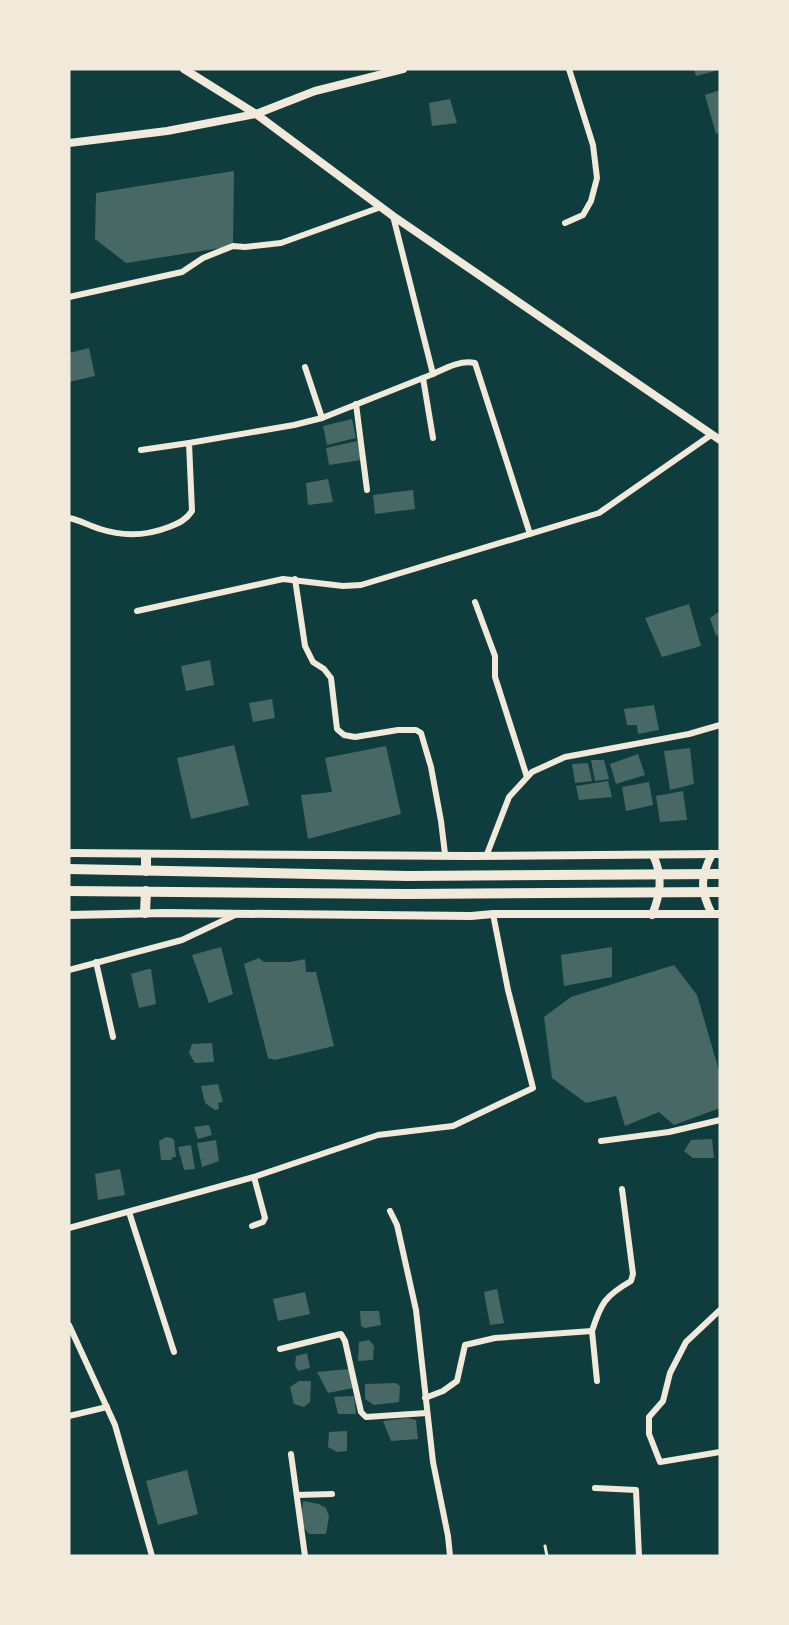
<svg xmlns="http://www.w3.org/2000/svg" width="789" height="1625" font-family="Figtree,sans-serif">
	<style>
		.building { fill: #486865 }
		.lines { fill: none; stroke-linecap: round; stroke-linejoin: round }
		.service { stroke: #f1e9da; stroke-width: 3 }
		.minor { stroke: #f1e9da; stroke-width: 6 }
		.tertiary { stroke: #f1e9da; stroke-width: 8 }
		.trunk { stroke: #f1e9da; stroke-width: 10 }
	</style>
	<rect width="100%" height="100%" fill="#0f3d3e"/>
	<g class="building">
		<path d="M 694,69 L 718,69 L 719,70 L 696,76 Z"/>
		<path d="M 720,90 L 720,132 L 716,134 L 705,95 Z"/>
		<path d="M 450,99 L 457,123 L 432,126 L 429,103 Z"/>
		<path d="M 234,171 L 233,246 L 126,263 L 95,239 L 96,193 Z"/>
		<path d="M 89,348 L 95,376 L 69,382 L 69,353 Z"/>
		<path d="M 352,419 L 356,438 L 327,445 L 323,426 Z"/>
		<path d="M 357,441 L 361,460 L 329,465 L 326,448 Z"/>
		<path d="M 328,479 L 333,502 L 308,505 L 306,483 Z"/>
		<path d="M 413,490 L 415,509 L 375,514 L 373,495 Z"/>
		<path d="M 689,604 L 701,646 L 662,657 L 645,618 Z"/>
		<path d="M 720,611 L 720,634 L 716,636 L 710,618 Z"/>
		<path d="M 210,660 L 214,685 L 186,691 L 181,666 Z"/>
		<path d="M 272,699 L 275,718 L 253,722 L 249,703 Z"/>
		<path d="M 654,705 L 659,730 L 638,734 L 637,725 L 627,725 L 624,709 Z"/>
		<path d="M 234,745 L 249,805 L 191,819 L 177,758 Z"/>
		<path d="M 386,746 L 401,814 L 308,839 L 301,795 L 332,792 L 325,758 Z"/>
		<path d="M 690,748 L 694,784 L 670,790 L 664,751 Z"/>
		<path d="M 638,754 L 645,775 L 616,784 L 610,764 Z"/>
		<path d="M 591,760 L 604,760 L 609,779 L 595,781 Z"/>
		<path d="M 588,763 L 592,781 L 575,783 L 572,764 Z"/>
		<path d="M 608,781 L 612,797 L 579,800 L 576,786 Z"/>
		<path d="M 649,782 L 653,805 L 626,811 L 622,787 Z"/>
		<path d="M 683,791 L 687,820 L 660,822 L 656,796 Z"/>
		<path d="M 221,947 L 233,994 L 209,1003 L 192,955 Z"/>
		<path d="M 612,947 L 612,977 L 564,986 L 561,955 Z"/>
		<path d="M 259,958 L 264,962 L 291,962 L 305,959 L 306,972 L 316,972 L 334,1046 L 275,1060 L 268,1058 L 244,964 Z"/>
		<path d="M 674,965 L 697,995 L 720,1074 L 720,1108 L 674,1125 L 659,1112 L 625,1126 L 616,1096 L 586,1103 L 552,1078 L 544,1017 L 571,997 Z"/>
		<path d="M 148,969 L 151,969 L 156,1004 L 139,1008 L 131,974 Z"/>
		<path d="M 212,1043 L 214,1062 L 195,1063 L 189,1053 L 192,1044 Z"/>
		<path d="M 218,1084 L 223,1102 L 218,1103 L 219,1109 L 215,1110 L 205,1103 L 201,1086 Z"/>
		<path d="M 209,1125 L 212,1135 L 198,1139 L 194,1127 Z"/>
		<path d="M 166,1137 L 172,1138 L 174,1140 L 176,1157 L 173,1157 L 171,1160 L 161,1160 L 159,1141 Z"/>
		<path d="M 712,1139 L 714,1158 L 693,1158 L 684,1151 L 691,1140 Z"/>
		<path d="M 216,1140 L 219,1161 L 202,1167 L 197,1143 Z"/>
		<path d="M 191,1145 L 195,1169 L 184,1170 L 178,1147 Z"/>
		<path d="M 120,1169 L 125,1195 L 98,1200 L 95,1174 Z"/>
		<path d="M 497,1289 L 504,1323 L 490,1325 L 484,1292 Z"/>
		<path d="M 305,1292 L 310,1314 L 278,1321 L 273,1299 Z"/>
		<path d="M 360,1311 L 379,1311 L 381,1325 L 365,1328 L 361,1326 Z"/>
		<path d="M 369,1340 L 374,1346 L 373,1360 L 358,1361 L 359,1342 Z"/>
		<path d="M 307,1353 L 310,1368 L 298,1371 L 295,1365 L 296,1356 Z"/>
		<path d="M 349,1369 L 353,1388 L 328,1393 L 317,1372 Z"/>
		<path d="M 299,1381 L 311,1381 L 310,1402 L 304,1407 L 294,1404 L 290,1387 Z"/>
		<path d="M 396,1383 L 400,1386 L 399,1402 L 374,1405 L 365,1399 L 365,1384 Z"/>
		<path d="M 354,1396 L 356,1414 L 338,1414 L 334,1397 Z"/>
		<path d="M 407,1418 L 416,1420 L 418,1439 L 391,1441 L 383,1421 Z"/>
		<path d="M 347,1431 L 347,1451 L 337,1452 L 328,1447 L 329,1432 Z"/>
		<path d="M 187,1470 L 198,1514 L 158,1525 L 146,1481 Z"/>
		<path d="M 303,1501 L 319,1504 L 326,1508 L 329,1516 L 326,1534 L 309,1534 L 301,1524 Z"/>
	</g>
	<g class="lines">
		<path class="service" d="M 545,1546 L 547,1556"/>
		<g class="minor">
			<path d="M 565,223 L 583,215 L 591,201 L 597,178 L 593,145 L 569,69"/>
			<path d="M 69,297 L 182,272 L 203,258 L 233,246 L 245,247 L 281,243 L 381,207"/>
			<path d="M 305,367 L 322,418"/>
			<path d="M 433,374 C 446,368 460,360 475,363 L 530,534"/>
			<path d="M 423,378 L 433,438"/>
			<path d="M 356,404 L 367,490"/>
			<path d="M 141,450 L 189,443"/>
			<path d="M 69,518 C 80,520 89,526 100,529 C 124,537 146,536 169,527 C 179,523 186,520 192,511 L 189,443 L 294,425 L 322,418 L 433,374 L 393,216"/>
			<path d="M 295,579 L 305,646 L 313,662 L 324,669 L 331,678 L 337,729 L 344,735 L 355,737 L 398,730 L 416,730 L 421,733 L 431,767 L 441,821 L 445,854"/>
			<path d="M 475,602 L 495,656 L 495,677 L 527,777"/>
			<path d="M 137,611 L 283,579 L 343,586 L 361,585 L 599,513 L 711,435"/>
			<path d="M 487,854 L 509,797 L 532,772 L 565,757 L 689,734 L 720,725"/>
			<path d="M 96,962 L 113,1037"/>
			<path d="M 69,970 L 182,940 L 235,915"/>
			<path d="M 601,1141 L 669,1132 L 720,1120"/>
			<path d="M 390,1211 L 397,1225 L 416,1310 L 433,1462 L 448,1536 L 450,1556"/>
			<path d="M 129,1212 L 174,1352"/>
			<path d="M 252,1226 L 263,1222 L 265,1218 L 254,1177"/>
			<path d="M 69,1228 L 254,1177 L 378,1135 L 453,1126 L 533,1088 L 508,990 L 493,914"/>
			<path d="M 720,1310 L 686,1342 L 670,1373 L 663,1401 L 649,1417 L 649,1434 L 660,1462 L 720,1452"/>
			<path d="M 69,1325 L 115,1425 L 152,1556"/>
			<path d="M 592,1331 C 601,1303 605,1296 631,1281 L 633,1274 L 622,1189"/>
			<path d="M 280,1349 L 341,1334 L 345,1341 L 361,1412 L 366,1417 L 427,1413"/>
			<path d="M 425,1398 L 443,1391 L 457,1381 L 465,1345 L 495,1338 L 592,1331 L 597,1381"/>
			<path d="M 69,1416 L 107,1407"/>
			<path d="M 291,1454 L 305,1556"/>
			<path d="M 595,1488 L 636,1490 L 639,1556"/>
			<path d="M 297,1495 L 332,1494"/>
		</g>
		<g class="tertiary">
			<path d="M 184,69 L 256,114 L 393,216 L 720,440"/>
			<path d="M 69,143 L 167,131 L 256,114 L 315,91 L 403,69"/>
			<path d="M 69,853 L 469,856 L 720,854"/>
			<path d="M 712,914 C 700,891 700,877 712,854"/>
			<path d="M 69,915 L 165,913 L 471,916 L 493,914 L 720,914"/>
			<path d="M 652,915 C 661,893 663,876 653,855"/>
		</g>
		<g class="trunk">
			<path d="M 146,855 L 146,871"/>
			<path d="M 69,869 L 408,876 L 720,874"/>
			<path d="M 69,891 L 407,894 L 720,892"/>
			<path d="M 145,913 L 146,891"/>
		</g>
	</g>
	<rect width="789" height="1625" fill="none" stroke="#f1e9da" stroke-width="141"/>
</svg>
